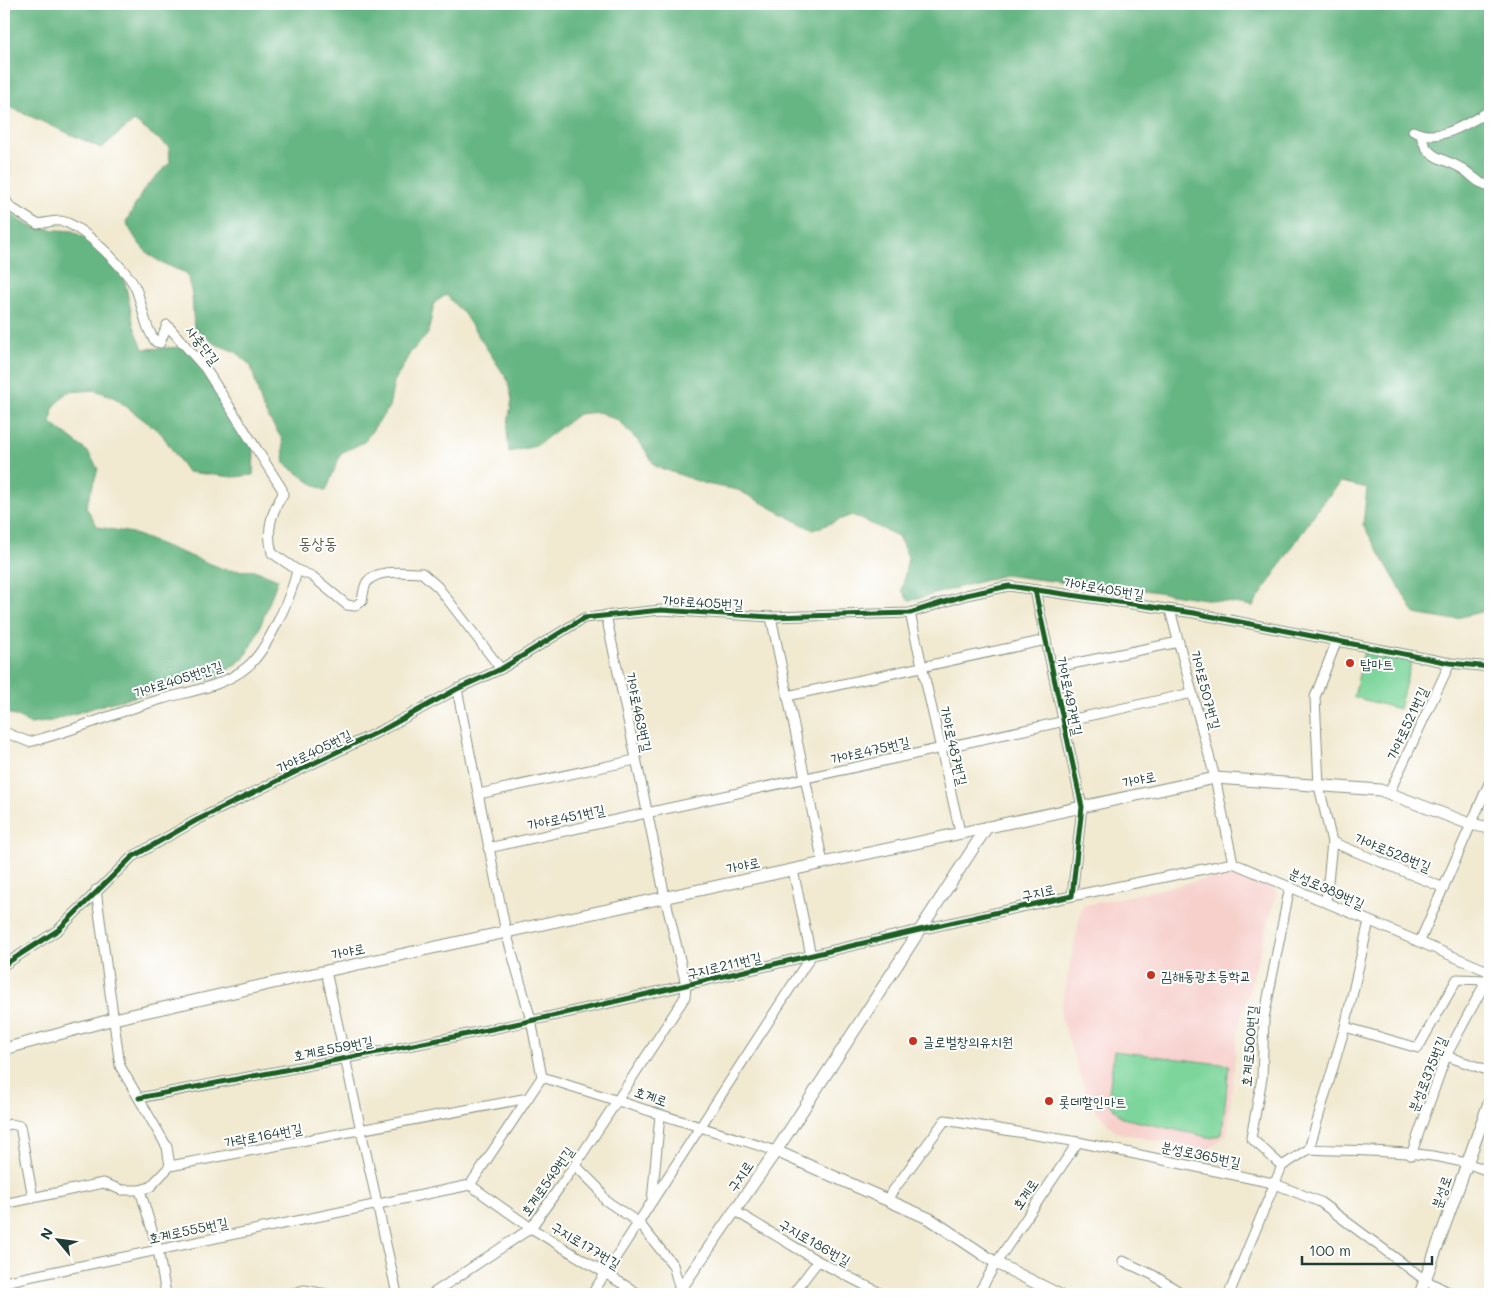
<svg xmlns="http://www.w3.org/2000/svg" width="1494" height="1298" font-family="Mali,'Poor Story',sans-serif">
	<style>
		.built { fill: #f7d0cc }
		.green { fill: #7dd59b; stroke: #4e8968 }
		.forest { fill: #66b683; stroke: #427a5c }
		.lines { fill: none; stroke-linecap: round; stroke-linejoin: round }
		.minor-casing { stroke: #889382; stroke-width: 11 }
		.major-casing { stroke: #889382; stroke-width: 13 }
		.minor { stroke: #fff; stroke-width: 9 }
		.major { stroke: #fff; stroke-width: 11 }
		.cycleway-casing { stroke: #fff; stroke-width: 8 }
		.cycleway { stroke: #1b5e20; stroke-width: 5 }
		.poi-dot { fill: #c8321e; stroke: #fff; stroke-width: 2 }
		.labels { text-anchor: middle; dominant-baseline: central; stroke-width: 4; stroke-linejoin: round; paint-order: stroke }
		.street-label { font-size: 14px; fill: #1f3d34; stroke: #fff }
		.poi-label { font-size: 14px; fill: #1f3d34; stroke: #fff; text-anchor: start }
		.quarter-label { font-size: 16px; fill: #606049; stroke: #fff }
	</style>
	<rect width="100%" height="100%" fill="#fff"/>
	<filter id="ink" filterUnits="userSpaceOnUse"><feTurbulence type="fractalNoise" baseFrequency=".02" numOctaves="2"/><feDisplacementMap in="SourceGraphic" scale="10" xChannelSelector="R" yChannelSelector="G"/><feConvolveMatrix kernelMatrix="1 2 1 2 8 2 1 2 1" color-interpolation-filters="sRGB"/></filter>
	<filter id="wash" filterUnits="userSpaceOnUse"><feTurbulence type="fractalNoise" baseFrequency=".0096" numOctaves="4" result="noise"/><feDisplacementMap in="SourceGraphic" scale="20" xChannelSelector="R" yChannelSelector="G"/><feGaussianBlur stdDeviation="1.12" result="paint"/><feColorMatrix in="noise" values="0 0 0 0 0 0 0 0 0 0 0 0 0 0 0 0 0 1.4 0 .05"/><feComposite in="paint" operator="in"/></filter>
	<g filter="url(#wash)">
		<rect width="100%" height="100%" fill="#f1e9d0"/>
		<path class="built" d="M 1235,873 L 1277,891 L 1238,1030 L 1227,1134 L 1206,1151 L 1115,1132 L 1088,1100 L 1060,1013 L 1082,906 Z"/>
		<g class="green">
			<path d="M 1365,646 L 1413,655 L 1399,709 L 1354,697 Z"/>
			<path d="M 1114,1051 L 1229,1065 L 1222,1134 L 1212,1138 L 1122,1118 L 1108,1102 Z"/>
		</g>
		<g class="forest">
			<path d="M 4,4 L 1490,4 L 1490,601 L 1484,611 L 1449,620 L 1415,614 L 1363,525 L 1367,488 L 1341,482 L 1319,507 L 1253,606 L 1130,588 L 1076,584 L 1004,575 L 909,601 L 902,591 L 908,557 L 898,536 L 852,515 L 813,530 L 738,490 L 706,484 L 655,466 L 642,445 L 619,421 L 599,412 L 578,414 L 536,446 L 509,452 L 507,430 L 512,399 L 507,379 L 464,314 L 446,295 L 434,303 L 428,334 L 410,353 L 394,382 L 389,407 L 364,442 L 341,453 L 326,491 L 310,482 L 285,464 L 282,439 L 263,409 L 251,366 L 236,352 L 215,344 L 194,328 L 192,295 L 187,273 C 153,261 143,254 126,222 L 144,189 L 170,162 L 169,147 L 134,121 L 101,148 L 12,108 L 4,99 Z"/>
			<path d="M 4,205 L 19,220 L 34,228 L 73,231 L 96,245 L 122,268 L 134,326 L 143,349 L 186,347 L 205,371 L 254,451 L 253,475 L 233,477 L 187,472 L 161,433 L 115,398 L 95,390 L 67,392 L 53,408 L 51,423 L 88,452 L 98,469 L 86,507 L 98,527 L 132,533 L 226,570 L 257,571 L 278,579 L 258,632 L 244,658 L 218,677 L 109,703 L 51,721 L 31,724 L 4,711 Z"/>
		</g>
	</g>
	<g filter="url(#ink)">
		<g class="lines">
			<g class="minor-casing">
				<g id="minor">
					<path d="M 1413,131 C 1441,144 1466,123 1490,111"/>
					<path d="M 1421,135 C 1423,142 1424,146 1430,152 C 1439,161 1454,162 1464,170 C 1472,175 1480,186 1490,185"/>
					<path d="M 4,197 L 10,207 L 37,224 C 44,224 53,220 60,221 C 79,222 129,271 136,289 C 143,306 144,327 156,342 L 160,343 L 167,325 L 205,368 L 282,489 L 283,494 C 271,513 266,530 272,553 L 297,570"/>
					<path d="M 1170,610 L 1215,778 L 1233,863 L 1490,972"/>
					<path d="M 910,613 L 960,832"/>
					<path d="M 771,617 L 823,863"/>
					<path d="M 1052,668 L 1179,642"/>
					<path d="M 457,689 L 506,932 L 531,1020 L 542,1077 L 776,1151"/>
					<path d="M 787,696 L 1046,640"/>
					<path d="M 4,732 L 29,742 C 74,731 117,712 162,699 C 190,691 223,687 247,667 C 267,651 292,595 297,570 L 312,576 L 347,605 L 355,606 L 362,601 C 363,595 364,586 367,582 C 378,568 407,573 422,573 L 438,587 L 501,669"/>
					<path d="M 1389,793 L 1450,663"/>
					<path d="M 479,794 L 635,760"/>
					<path d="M 1332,842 L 1444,888"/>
					<path d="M 488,848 L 1192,693"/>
					<path d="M 1072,896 L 1233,863"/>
					<path d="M 1326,902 L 1332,842 L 1319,786 L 1315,697 L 1337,640"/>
					<path d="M 1420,941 L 1490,781"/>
					<path d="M 4,965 L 58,930 L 132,857 L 197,820 L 386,728 L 457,689 L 501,669 L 584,618 L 661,610 L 771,617 L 910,613 L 966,595 L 1009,586 L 1194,613 L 1450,663 L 1490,667"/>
					<path d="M 326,971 L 397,1294"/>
					<path d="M 1345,1027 L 1418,1048 L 1457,979 L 1487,980"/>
					<path d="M 1446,1056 L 1490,1071"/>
					<path d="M 139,1098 C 270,1072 403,1049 534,1020 C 714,980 892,934 1072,896 L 1082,807 L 1035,590"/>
					<path d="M 4,1126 L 11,1124 L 20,1126 L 33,1198"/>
					<path d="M 1309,1149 C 1366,1152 1438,1148 1490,1172"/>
					<path d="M 1411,1155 L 1446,1056 L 1490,974"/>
					<path d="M 575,1165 L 598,1188 L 605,1200 L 639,1223 L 673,1265 L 680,1290 L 689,1294"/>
					<path d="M 170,1166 L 528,1098"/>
					<path d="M 1282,1166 L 1251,1138 L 1262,1078 L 1264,1018 L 1290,886"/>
					<path d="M 470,1185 L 531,1228 L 639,1294"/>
					<path d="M 140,1190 L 158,1250 L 166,1294"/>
					<path d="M 887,1199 L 945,1120 L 1078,1142 L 1273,1183 L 1320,1202 L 1425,1280 L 1452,1294"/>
					<path d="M 652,1201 L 660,1115"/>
					<path d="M 4,1204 L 103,1183 L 122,1190 L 140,1190 L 150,1187 L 170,1166 L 167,1147 L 120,1066 L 96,890"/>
					<path d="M 735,1211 L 818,1261 L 882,1294"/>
					<path d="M 1123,1261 L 1153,1275 L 1183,1294"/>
					<path d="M 4,1282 L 470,1185 L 542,1077"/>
					<path d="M 290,1294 L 304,1290 L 326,1294"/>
					<path d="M 432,1294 L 531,1228 L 575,1165 L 685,997 L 686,985 L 665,897 L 606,615"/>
					<path d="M 592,1294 L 811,956 L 793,870"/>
					<path d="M 793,1294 L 818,1261"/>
					<path d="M 978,1294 L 996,1263 L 1078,1142"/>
					<path d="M 1229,1294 L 1282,1166 L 1309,1149 L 1345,1027 L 1369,921"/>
				</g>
			</g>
			<g class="major-casing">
				<g id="major">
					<path d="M 4,1049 L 114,1019 L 326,971 L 1215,778 L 1380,790 L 1470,824 L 1490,828"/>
					<path d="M 776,1151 L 930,1219 L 996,1263 L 1058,1294"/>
					<path d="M 677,1294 L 776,1151 L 987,827"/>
					<path d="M 1420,1294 L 1490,1100"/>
				</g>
			</g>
			<use href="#minor" class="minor"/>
			<use href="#major" class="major"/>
			<g class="cycleway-casing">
				<g id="cycleway">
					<path d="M 4,965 L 58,930 L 132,857 L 197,820 L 386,728 L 457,689 L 501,669 L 584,618 L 661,610 L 771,617 L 910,613 L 966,595 L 1009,586 L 1194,613 L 1450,663 L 1490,667"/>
					<path d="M 139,1098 C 270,1072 403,1049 534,1020 C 714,980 892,934 1072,896 L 1082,807 L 1035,590"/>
				</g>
			</g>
			<use href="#cycleway" class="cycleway"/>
		</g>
	</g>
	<g class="poi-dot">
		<circle cx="1350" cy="663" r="5"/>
		<circle cx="1151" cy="975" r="5"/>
		<circle cx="913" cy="1041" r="5"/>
		<circle cx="1049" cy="1101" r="5"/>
	</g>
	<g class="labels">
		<g class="street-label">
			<text transform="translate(203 345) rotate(52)">사충단길</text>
			<text transform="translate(1104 588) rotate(9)">가야로405번길</text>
			<text transform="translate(703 602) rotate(3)">가야로405번길</text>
			<text transform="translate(178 679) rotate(-18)">가야로405번안길</text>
			<text transform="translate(1206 690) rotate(75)">가야로507번길</text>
			<text transform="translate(1070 696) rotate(78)">가야로497번길</text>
			<text transform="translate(639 712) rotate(78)">가야로463번길</text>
			<text transform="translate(1407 723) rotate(-65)">가야로521번길</text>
			<text transform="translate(954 746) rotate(77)">가야로487번길</text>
			<text transform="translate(870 750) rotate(-13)">가야로475번길</text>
			<text transform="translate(314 751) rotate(-26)">가야로405번길</text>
			<text transform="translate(1139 779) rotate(-12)">가야로</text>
			<text transform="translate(566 817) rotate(-12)">가야로451번길</text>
			<text transform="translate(1393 852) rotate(22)">가야로528번길</text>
			<text transform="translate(743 865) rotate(-12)">가야로</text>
			<text transform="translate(1327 888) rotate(24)">분성로389번길</text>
			<text transform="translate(1038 892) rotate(-12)">구지로</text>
			<text transform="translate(348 951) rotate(-12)">가야로</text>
			<text transform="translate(724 965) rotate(-13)">구지로211번길</text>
			<text transform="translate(1249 1046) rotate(-85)">호계로500번길</text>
			<text transform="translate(333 1048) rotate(-11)">호계로559번길</text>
			<text transform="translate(1427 1074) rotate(-68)">분성로375번길</text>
			<text transform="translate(651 1096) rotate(19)">호계로</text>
			<text transform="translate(263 1135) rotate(-11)">가락로164번길</text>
			<text transform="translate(1201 1154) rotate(12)">분성로365번길</text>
			<text transform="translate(740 1176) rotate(-56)">구지로</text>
			<text transform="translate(547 1181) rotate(-55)">호계로549번길</text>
			<text transform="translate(1441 1192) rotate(-70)">분성로</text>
			<text transform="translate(1025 1194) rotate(-56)">호계로</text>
			<text transform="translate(188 1230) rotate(-12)">호계로555번길</text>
			<text transform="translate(815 1242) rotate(30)">구지로186번길</text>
			<text transform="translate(586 1245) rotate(31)">구지로177번길</text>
		</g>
		<g class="poi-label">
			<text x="1360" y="663">탑마트</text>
			<text x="1161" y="975">김해동광초등학교</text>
			<text x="923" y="1041">글로벌창의유치원</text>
			<text x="1059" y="1101">롯데할인마트</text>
		</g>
		<g class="quarter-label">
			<text x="318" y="542">동상동</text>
		</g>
	</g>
	<rect width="1494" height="1298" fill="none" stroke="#fff" stroke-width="20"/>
	<g transform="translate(58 1240) rotate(299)" stroke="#ffffff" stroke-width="4" paint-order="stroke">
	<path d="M0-4L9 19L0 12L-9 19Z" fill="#1f3d34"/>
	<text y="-8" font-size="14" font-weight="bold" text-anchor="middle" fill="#1f3d34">N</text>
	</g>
	<path d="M1302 1256v8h130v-8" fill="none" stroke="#1f3d34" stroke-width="2.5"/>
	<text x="1309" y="1256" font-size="15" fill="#1f3d34" stroke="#ffffff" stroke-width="4" paint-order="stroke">100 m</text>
</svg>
